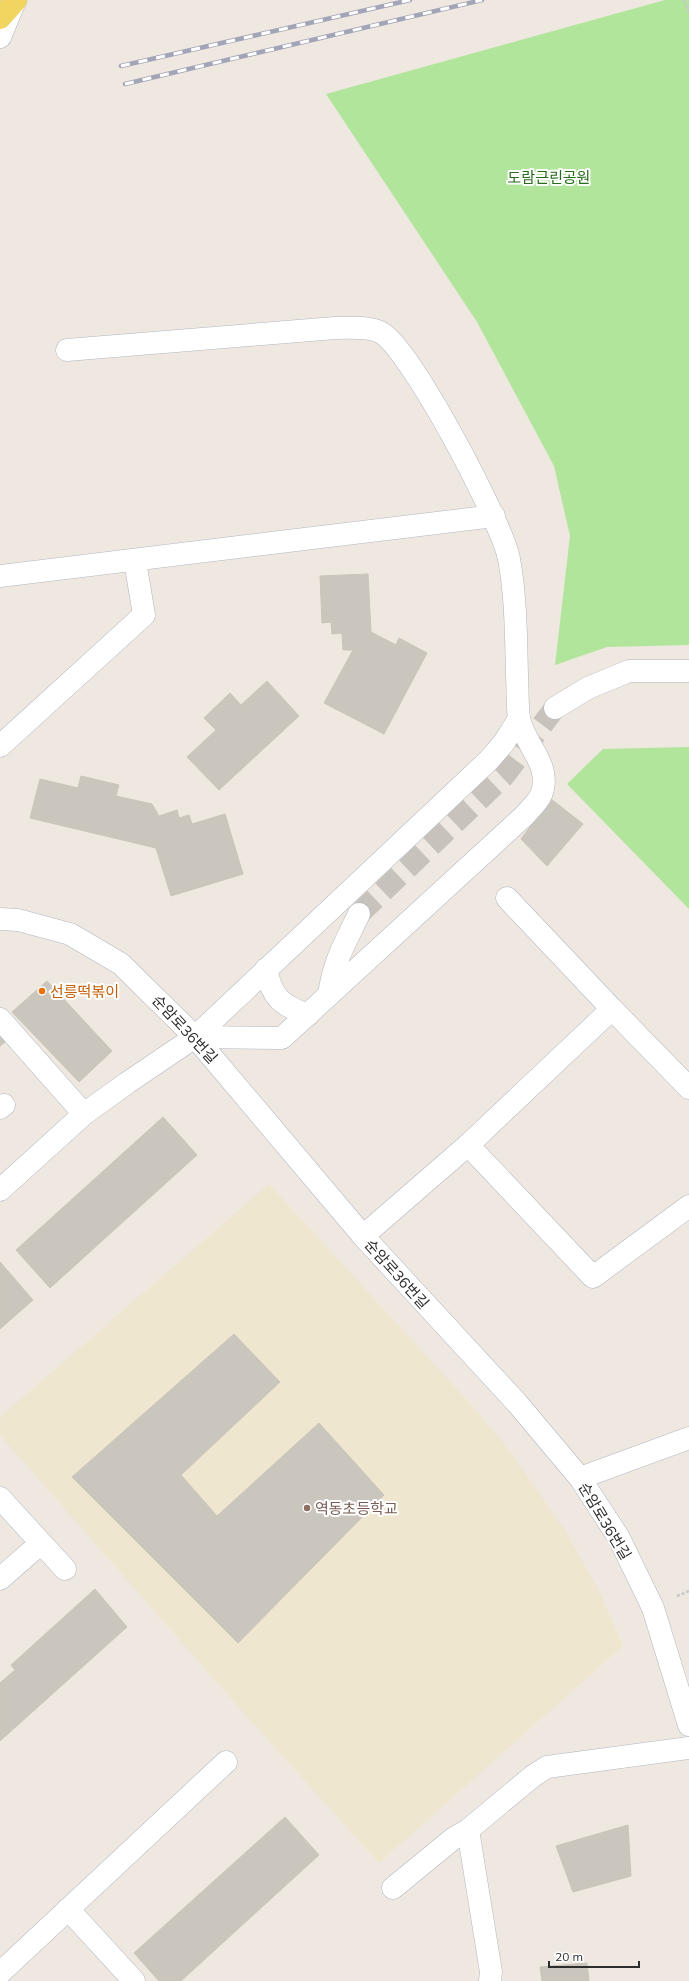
<svg xmlns="http://www.w3.org/2000/svg" width="689" height="1981" font-family="Mulish,'Noto Sans KR',sans-serif">
	<style>
		.education { fill: #efe6cf }
		.green { fill: #b2e59c }
		.building { fill: #cac6be; stroke: #cac5b9 }
		.lines { fill: none; stroke-linecap: round; stroke-linejoin: round }
		.minor-tunnel { stroke: #c7c3bc; stroke-width: 22; stroke-dasharray: 22 11; stroke-linecap: butt }
		.minor-casing { stroke: #b3b5c0; stroke-width: 23 }
		.major-casing { stroke: #c8c8c8; stroke-width: 23 }
		.path { stroke: #c8c8c8; stroke-width: 2.5; stroke-dasharray: 3 2; stroke-linecap: butt }
		.minor { stroke: #fff; stroke-width: 22 }
		.major { stroke: #f2d561; stroke-width: 22 }
		.rail-casing { stroke: #a2a4b7; stroke-width: 4.5 }
		.rail { stroke: #fff; stroke-width: 3; stroke-dasharray: 9; stroke-linecap: butt }
		.food-dot { fill: #e8710a; stroke: #fff; stroke-width: 1.5 }
		.education-dot { fill: #8d6e63; stroke: #fff; stroke-width: 1.5 }
		.labels { text-anchor: middle; dominant-baseline: central; stroke-width: 4; stroke-linejoin: round; paint-order: stroke }
		.park-label { font-size: 15px; fill: #296c1b; stroke: #fff }
		.food-label { font-size: 15px; fill: #c56008; stroke: #fff; text-anchor: start }
		.street-label { font-size: 15px; fill: #2d2d2d; stroke: #fff }
		.education-label { font-size: 15px; fill: #785e54; stroke: #fff; text-anchor: start }
	</style>
	<rect width="100%" height="100%" fill="#eee8e0"/>
	<path class="education" d="M 269,1184 L 467,1400 L 510,1451 L 566,1532 L 600,1593 L 623,1646 L 379,1863 L 234,1702 L 0,1435 L 0,1417 Z"/>
	<g class="green">
		<path d="M 665,0 L 689,0 L 689,644 L 688,645 L 607,647 L 555,665 L 570,536 L 554,466 L 477,322 L 326,94 Z"/>
		<path d="M 689,747 L 689,909 L 567,784 L 603,749 Z"/>
	</g>
	<g class="building">
		<path d="M 368,574 L 371,632 L 396,645 L 399,638 L 427,653 L 384,734 L 324,703 L 353,650 L 343,650 L 342,633 L 332,634 L 331,622 L 322,623 L 320,576 Z"/>
		<path d="M 267,681 L 299,716 L 219,790 L 187,757 L 216,730 L 204,718 L 230,693 L 241,705 Z"/>
		<path d="M 81,776 L 119,785 L 116,796 L 152,804 L 159,816 L 177,810 L 179,818 L 189,815 L 192,824 L 225,814 L 243,874 L 171,896 L 156,848 L 30,818 L 40,779 L 78,788 Z"/>
		<path d="M 551,799 L 583,824 L 547,866 L 521,839 Z"/>
		<path d="M 47,981 L 112,1051 L 79,1082 L 12,1012 Z"/>
		<path d="M 0,1036 L 5,1042 L 0,1046 Z"/>
		<path d="M 163,1117 L 197,1155 L 50,1288 L 16,1250 Z"/>
		<path d="M 0,1262 L 33,1300 L 0,1329 Z"/>
		<path d="M 234,1334 L 280,1382 L 181,1475 L 217,1516 L 319,1423 L 384,1495 L 238,1643 L 72,1477 Z"/>
		<path d="M 95,1589 L 127,1627 L 0,1741 L 0,1683 L 15,1670 L 11,1665 Z"/>
		<path d="M 285,1817 L 319,1855 L 181,1981 L 159,1981 L 134,1953 Z"/>
		<path d="M 628,1825 L 631,1876 L 573,1892 L 556,1846 Z"/>
		<path d="M 587,1963 L 589,1981 L 542,1981 L 540,1967 Z"/>
	</g>
	<g class="lines">
		<path class="minor-tunnel" d="M 359,914 L 504,776 L 555,708"/>
		<g class="minor-casing">
			<g id="minor">
				<path d="M 0,37 L 15,1"/>
				<path d="M 67,350 L 335,328 C 350,328 367,326 380,332 C 409,345 503,524 509,559 C 516,597 516,637 517,676 C 518,690 517,705 519,718 C 524,745 553,765 541,795 C 538,802 529,810 524,816 L 282,1038 L 195,1037"/>
				<path d="M 0,576 L 494,516"/>
				<path d="M 555,708 L 588,688 L 629,671 L 689,671"/>
				<path d="M 0,746 L 144,615 L 135,561"/>
				<path d="M 507,898 L 612,1009"/>
				<path d="M 0,919 L 18,920 L 70,934 L 121,964 L 195,1037 L 363,1236 L 517,1403 L 580,1478 L 619,1538 L 653,1608 L 689,1725"/>
				<path d="M 266,969 C 272,998 281,1005 308,1015"/>
				<path d="M 329,995 C 333,963 345,943 359,914"/>
				<path d="M 0,1019 L 84,1114"/>
				<path d="M 0,1108 L 4,1105"/>
				<path d="M 468,1145 L 593,1277 L 689,1206"/>
				<path d="M 0,1190 L 84,1114 L 127,1083 L 195,1037 L 488,761 L 503,744 L 519,719"/>
				<path d="M 363,1236 L 468,1145 L 612,1009 L 689,1088"/>
				<path d="M 580,1478 L 689,1438"/>
				<path d="M 0,1498 L 65,1569"/>
				<path d="M 0,1579 L 41,1543"/>
				<path d="M 468,1830 L 491,1972 L 490,1981"/>
				<path d="M 393,1888 L 454,1838 L 468,1830 L 533,1776 L 547,1767 L 689,1748"/>
				<path d="M 68,1909 L 134,1981"/>
				<path d="M 0,1973 L 226,1762"/>
			</g>
		</g>
		<g class="major-casing">
			<path id="major" d="M 0,18 L 16,0"/>
		</g>
		<g class="path">
			<path d="M 684,0 L 689,13"/>
			<path d="M 677,1596 L 689,1591"/>
		</g>
		<use href="#minor" class="minor"/>
		<use href="#major" class="major"/>
		<g class="rail-casing">
			<g id="rail">
				<path d="M 121,66 L 410,0"/>
				<path d="M 125,84 L 482,0"/>
			</g>
		</g>
		<use href="#rail" class="rail"/>
	</g>
	<circle class="food-dot" cx="42" cy="991" r="4"/>
	<circle class="education-dot" cx="307" cy="1508" r="4"/>
	<g class="labels">
		<g class="park-label">
			<text x="549" y="177">도람근린공원</text>
		</g>
		<g class="food-label">
			<text x="50" y="991">선릉떡볶이</text>
		</g>
		<g class="street-label">
			<text transform="translate(185 1029) rotate(47)">순암로36번길</text>
			<text transform="translate(397 1274) rotate(48)">순암로36번길</text>
			<text transform="translate(605 1521) rotate(59)">순암로36번길</text>
		</g>
		<g class="education-label">
			<text x="315" y="1508">역동초등학교</text>
		</g>
	</g>
	<path d="M549 1961v6h90v-6" fill="none" stroke="#2d2d2d" stroke-width="2"/>
	<text x="555" y="1961" font-size="12" fill="#2d2d2d" stroke="#ffffff" stroke-width="3" paint-order="stroke">20 m</text>
</svg>
